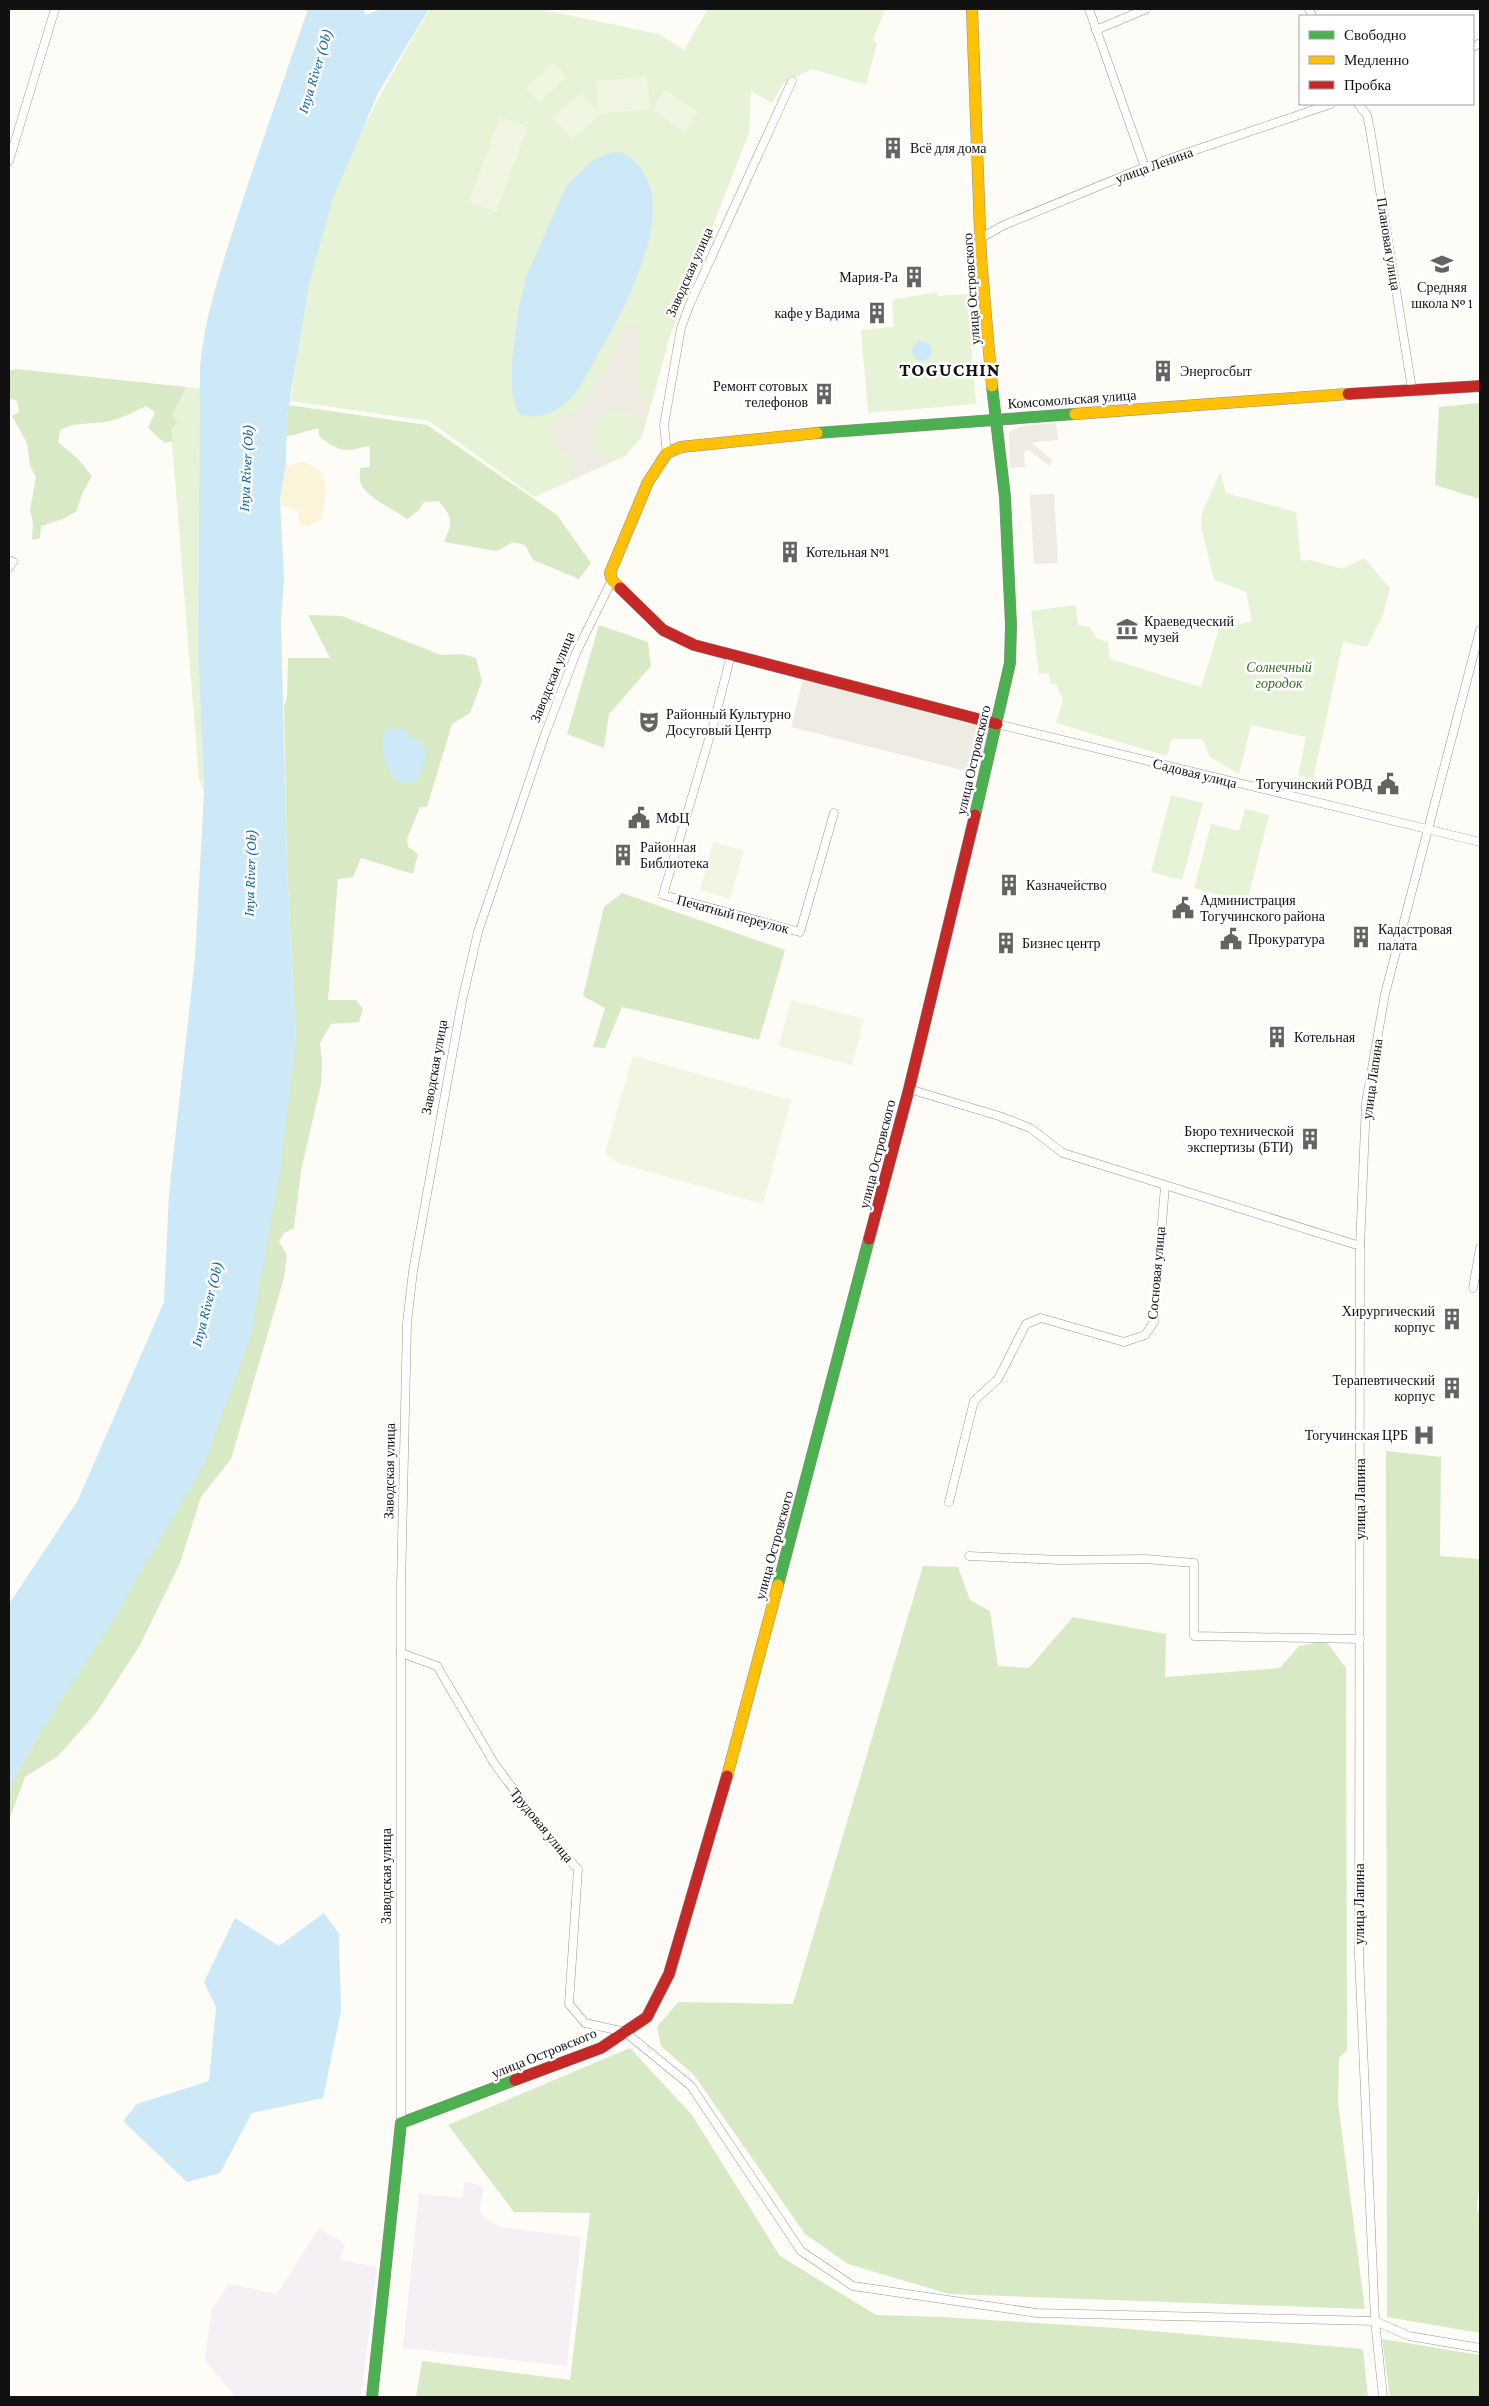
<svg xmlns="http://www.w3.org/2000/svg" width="1489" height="2406" font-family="'Crimson Pro',serif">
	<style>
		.industrial { fill: #f5f0f3 }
		.green { fill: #e7f3d7 }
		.forest { fill: #d8eac5 }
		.sand { fill: #fcf4d9 }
		.pitch { fill: #f0f6e1 }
		.plaza { fill: #edebe2 }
		.water { fill: #cde8f7 }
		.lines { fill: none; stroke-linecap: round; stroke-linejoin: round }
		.street-casing { stroke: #979795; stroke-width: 9 }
		.fast-casing { stroke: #8e8d8b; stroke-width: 12 }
		.slow-casing { stroke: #8e8d8b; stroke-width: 12 }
		.jam-casing { stroke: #8e8d8b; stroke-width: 12 }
		.street { stroke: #fffffe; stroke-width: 8 }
		.fast { stroke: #4caf50; stroke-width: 11 }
		.slow { stroke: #ffc107; stroke-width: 11 }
		.jam { stroke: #c62828; stroke-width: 11 }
		.labels { text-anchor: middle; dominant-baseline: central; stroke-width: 5; stroke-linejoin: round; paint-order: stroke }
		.poi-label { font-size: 14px; fill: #111; stroke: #fff; text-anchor: start }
		.street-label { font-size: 14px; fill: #111; stroke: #fff }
		.park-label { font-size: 14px; font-style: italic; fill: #2f6b1f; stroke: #fff }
		.water-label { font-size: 15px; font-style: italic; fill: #1768a6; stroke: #fff }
		.district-label { font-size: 19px; font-weight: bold; letter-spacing: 1px; fill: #111; stroke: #fff }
	</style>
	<rect width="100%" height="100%" fill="#fdfcf7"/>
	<g class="industrial">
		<path d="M 465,2182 L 484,2186 L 479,2213 L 499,2227 L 581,2237 L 567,2366 L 403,2348 L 419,2194 L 462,2198 Z"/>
		<path d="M 319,2228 L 345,2244 L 340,2260 L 377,2267 L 361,2397 L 236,2397 L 205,2361 L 211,2311 L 229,2284 L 277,2294 Z"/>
	</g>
	<g class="green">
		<path d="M 430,9 L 539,9 L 659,34 L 684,50 L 708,9 L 886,9 L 873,39 L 877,44 L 866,85 L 812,69 L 783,84 L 772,103 L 751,91 L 749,133 L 671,333 L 642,437 L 625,456 L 535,497 L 429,421 L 291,401 C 300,332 309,262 333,197 C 358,131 394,69 430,9 Z"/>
		<path d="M 937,292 L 938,296 L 967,294 L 976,404 L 868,413 L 861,330 L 894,327 L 892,300 Z"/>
		<path d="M 186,387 L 200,389 L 198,649 L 204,792 L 199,779 L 171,429 L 178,423 L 172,415 Z"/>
		<path d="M 1220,472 L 1226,493 L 1296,512 L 1301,561 L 1310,560 L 1343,569 L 1364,558 L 1390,588 L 1383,615 L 1367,647 L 1343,642 L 1313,779 L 1298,775 L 1306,737 L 1251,725 L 1239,774 L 1210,757 L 1202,739 L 1172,739 L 1167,756 L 1056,723 L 1063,700 L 1056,684 L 1050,684 L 1049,673 L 1039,674 L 1031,611 L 1076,605 L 1078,625 L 1090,627 L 1096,638 L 1108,642 L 1110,659 L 1201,687 L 1219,629 L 1252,621 L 1246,592 L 1214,580 L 1201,527 L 1202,513 Z"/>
		<path d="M 1171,795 L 1203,803 L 1182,880 L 1151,872 Z"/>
		<path d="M 1245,809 L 1269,815 L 1247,902 L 1194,888 L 1211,824 L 1239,831 Z"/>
	</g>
	<g class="forest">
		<path d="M 16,369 L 186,387 L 172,415 L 178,423 L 171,429 L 173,441 L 165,443 L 148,428 L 155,412 L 146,406 C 134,412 123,418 110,421 C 91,425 78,421 60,430 L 58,442 L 78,459 L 92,476 L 83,492 L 76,512 L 63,519 L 41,526 L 40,538 L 32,540 L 33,523 L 30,510 L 36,477 L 30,466 L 27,443 L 12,416 L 19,412 L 17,401 L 9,398 L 9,371 Z"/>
		<path d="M 1480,403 L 1480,499 L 1435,485 L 1439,407 Z"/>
		<path d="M 288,405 L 427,425 L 557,515 L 591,563 L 579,579 L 533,560 L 525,545 L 513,542 L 497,551 L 444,542 C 452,523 454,517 438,501 L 424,502 L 419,510 L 407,519 C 393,508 369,500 361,484 C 359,480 360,472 360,468 L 370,467 L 370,446 C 362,446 356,450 349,450 C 338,451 326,442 319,436 L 318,428 L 286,437 Z"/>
		<path d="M 308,615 L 342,616 L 441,655 L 463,654 L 476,658 L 482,681 L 470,713 L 452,724 L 427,807 L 420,807 L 407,839 L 408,847 L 418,854 L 413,874 L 361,858 L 353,877 L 338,879 L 328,1000 L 356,1000 L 363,1009 L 359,1022 L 331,1024 L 320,1043 L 322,1062 L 321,1084 L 301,1171 L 294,1228 L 284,1233 L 279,1242 L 287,1255 L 284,1278 L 231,1459 L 201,1497 L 180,1563 L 140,1645 L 96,1713 L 58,1756 L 25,1777 L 9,1820 L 9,1788 L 39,1734 L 296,1040 L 287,868 L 284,706 L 287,698 L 288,658 L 330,658 Z"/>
		<path d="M 599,625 L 648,642 L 651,666 L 609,714 L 604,748 L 567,734 Z"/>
		<path d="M 622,893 L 785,950 L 759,1040 L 622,1007 L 605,1048 L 593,1047 L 605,1008 L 583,996 L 604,907 Z"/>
		<path d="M 1386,1451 L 1441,1457 L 1440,1556 L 1480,1559 L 1480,2178 L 1477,2209 L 1480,2216 L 1480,2333 L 1387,2317 Z"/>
		<path d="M 923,1566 L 958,1567 L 970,1600 L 990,1611 L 998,1666 L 1029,1668 L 1073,1617 L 1166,1634 L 1165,1677 L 1280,1668 L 1299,1646 L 1326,1641 L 1346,1668 L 1347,2050 L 1339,2058 L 1338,2103 L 1365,2309 L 949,2294 L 848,2264 L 805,2234 L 694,2075 L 661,2046 L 657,2027 L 678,2002 L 793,2004 Z"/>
		<path d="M 630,2048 L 692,2115 L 780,2256 L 876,2315 L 941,2317 L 1116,2328 L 1363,2349 L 1368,2397 L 416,2397 L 422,2361 L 570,2380 L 590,2213 L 514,2212 L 448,2125 Z"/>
		<path d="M 1382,2339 L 1480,2355 L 1480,2397 L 1390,2397 Z"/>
	</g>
	<path class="sand" d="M 286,462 L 289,466 C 298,462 305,460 314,467 C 332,480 324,501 321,520 L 308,526 L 299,524 L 297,510 L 280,505 Z"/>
	<g class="pitch">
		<path d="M 554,63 L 567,77 L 539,102 L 526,88 Z"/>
		<path d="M 647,76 L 650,109 L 600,114 L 572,139 L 553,118 L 581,93 L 599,113 L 596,81 Z"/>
		<path d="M 665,90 L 698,112 L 685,132 L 652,110 Z"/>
		<path d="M 500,117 L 528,127 L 496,212 L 469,202 Z"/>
		<path d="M 713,842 L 744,850 L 730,899 L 700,890 Z"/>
		<path d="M 791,1000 L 864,1019 L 852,1065 L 779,1046 Z"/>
		<path d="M 633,1056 L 791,1100 L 763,1204 L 618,1163 L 605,1153 Z"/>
	</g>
	<g class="plaza">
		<path d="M 628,324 L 640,326 L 636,390 L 648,407 L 642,426 L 631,413 L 624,410 L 616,410 L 595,421 L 591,432 L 592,443 L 600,454 L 615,460 L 569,480 L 574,467 L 572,459 L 568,454 L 560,452 L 555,443 L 551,425 L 576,411 L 590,395 L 614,355 Z"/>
		<path d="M 1056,423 L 1058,440 L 1034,442 L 1033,444 L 1052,460 L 1050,466 L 1028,450 L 1024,452 L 1025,467 L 1010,468 L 1009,432 L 1022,426 Z"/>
		<path d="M 1054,494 L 1058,563 L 1034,564 L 1030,495 Z"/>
		<path d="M 803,680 L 990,726 L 978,774 L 791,727 Z"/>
	</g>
	<g class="water">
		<path d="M 308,9 L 364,9 L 365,15 L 381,9 L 429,9 L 378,93 L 333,198 L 309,284 L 287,417 L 286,462 L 280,500 L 284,579 L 281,622 L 287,868 L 296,1040 L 280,1171 L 251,1335 L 204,1464 L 109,1627 L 39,1734 L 9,1788 L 9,1604 L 78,1500 L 164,1302 L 169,1194 L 195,958 L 204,792 L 198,649 L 200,368 C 204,318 221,269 236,221 C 259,150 284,79 308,9 Z"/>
		<path d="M 620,152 C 642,160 655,189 653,211 C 651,262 617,322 592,365 C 585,377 579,391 569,400 C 554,414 537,421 518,413 L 512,392 L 512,363 L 518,311 L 526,277 L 567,185 L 592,161 L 609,153 Z"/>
		<circle cx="922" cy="351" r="10"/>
		<path d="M 397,729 L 404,729 L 413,740 C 435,741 422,768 418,780 L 405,784 L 394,779 L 383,757 L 383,736 L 386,730 Z"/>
		<path d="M 324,1913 L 339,1934 L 341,2011 L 323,2098 L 252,2113 L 220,2173 L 187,2182 L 123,2121 L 137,2104 L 209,2081 L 216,2007 L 204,1982 L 235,1918 L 279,1946 Z"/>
	</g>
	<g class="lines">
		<g class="street-casing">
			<g id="street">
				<path d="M 1089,9 L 1145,167"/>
				<path d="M 1309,9 L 1312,16"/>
				<path d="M 1096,30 L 1146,9"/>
				<path d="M 1473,47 L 1480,43"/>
				<path d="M 1358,104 L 1367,115 L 1370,129 L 1412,389"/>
				<path d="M 9,161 L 55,9"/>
				<path d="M 981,238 L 1002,226 L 1145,167 L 1331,104"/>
				<path d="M 667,453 L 664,425 L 681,328 L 689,306 L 792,81"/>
				<path d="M 9,560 L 13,562 L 9,567"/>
				<path d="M 731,655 L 714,722 L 663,895 L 800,932 L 834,813"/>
				<path d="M 997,724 L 1480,842"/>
				<path d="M 909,1089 L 999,1116 L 1030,1128 L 1063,1153 L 1360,1246"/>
				<path d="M 1473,1288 L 1480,1248"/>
				<path d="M 949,1502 L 974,1401 L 998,1379 L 1026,1324 L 1041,1318 L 1124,1342 L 1145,1335 L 1154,1322 L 1165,1186"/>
				<path d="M 969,1556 L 1061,1560 L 1145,1559 L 1194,1563 L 1194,1636 L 1360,1639"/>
				<path d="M 401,1653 L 437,1666 L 494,1763 L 551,1840 L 578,1869 L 569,2004 L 585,2023 L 625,2032 L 691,2086 L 801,2251 L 853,2286 L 1037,2313 L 1375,2321 L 1409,2336 L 1480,2348"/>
				<path d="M 401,2123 L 401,1586 L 407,1323 L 413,1271 L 462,1001 L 478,932 L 544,737 L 576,653 L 612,580"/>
				<path d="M 1383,2397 L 1375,2321 L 1359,1955 L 1360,1246 L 1366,1103 L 1385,994 L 1480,630"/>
			</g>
		</g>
		<g class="fast-casing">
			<g id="fast">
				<path d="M 817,433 L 1075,414"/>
				<path d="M 975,815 L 1010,663 L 1011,625 L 1005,497 L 992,386"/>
				<path d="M 778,1585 L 869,1239"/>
				<path d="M 372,2397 L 401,2123 L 515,2080"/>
			</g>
		</g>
		<g class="slow-casing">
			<g id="slow">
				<path d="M 972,9 L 981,258 L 992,386"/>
				<path d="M 1075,414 L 1348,394"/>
				<path d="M 620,588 L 612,580 L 610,573 L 648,482 L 667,453 L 681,447 L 817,433"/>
				<path d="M 727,1776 L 778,1585"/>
			</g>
		</g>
		<g class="jam-casing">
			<g id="jam">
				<path d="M 1348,394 L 1480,386"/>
				<path d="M 620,588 L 663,630 L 694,645 L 997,724"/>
				<path d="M 869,1239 L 909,1089 L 975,815"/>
				<path d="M 515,2080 L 601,2048 L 647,2017 L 669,1974 L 727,1776"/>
			</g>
		</g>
		<use href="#street" class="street"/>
		<use href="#fast" class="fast"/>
		<use href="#slow" class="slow"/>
		<use href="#jam" class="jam"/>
	</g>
	<defs>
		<g id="building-bare" transform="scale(1.725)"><path d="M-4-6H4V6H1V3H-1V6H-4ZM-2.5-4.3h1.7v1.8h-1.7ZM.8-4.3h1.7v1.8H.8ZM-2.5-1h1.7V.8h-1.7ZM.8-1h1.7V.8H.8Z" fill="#646362" stroke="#fff" stroke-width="2.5" paint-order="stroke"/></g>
		<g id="school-bare" transform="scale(1.725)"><path d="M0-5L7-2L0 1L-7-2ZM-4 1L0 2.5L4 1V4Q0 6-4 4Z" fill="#646362" stroke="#fff" stroke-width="2.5" paint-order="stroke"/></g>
		<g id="museum-bare" transform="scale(1.725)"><path d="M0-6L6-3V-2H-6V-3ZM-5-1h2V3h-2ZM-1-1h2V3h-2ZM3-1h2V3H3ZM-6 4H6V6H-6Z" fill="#646362" stroke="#fff" stroke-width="2.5" paint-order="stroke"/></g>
		<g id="theatre-bare" transform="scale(1.725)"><path d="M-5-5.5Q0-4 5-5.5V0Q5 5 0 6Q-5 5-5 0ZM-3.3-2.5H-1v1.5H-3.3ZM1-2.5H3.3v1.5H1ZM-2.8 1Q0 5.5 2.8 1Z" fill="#646362" stroke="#fff" stroke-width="2.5" paint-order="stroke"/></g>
		<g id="civic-bare" transform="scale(1.725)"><path d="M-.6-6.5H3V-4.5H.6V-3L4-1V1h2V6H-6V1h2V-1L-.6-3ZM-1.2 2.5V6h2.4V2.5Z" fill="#646362" stroke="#fff" stroke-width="2.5" paint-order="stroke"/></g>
		<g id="hospital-bare" transform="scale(1.725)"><path d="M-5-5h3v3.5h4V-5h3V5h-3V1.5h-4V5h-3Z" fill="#646362" stroke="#fff" stroke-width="2.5" paint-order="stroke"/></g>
	</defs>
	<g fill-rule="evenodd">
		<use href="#building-bare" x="893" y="148"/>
		<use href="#school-bare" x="1442" y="264"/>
		<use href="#building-bare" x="914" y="277"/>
		<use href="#building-bare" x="877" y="313"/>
		<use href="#building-bare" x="1163" y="371"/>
		<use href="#building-bare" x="824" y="394"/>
		<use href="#building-bare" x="790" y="552"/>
		<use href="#museum-bare" x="1127" y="629"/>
		<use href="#theatre-bare" x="649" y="722"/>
		<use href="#civic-bare" x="1388" y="784"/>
		<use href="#civic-bare" x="639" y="818"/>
		<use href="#building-bare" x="623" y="855"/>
		<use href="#building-bare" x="1009" y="885"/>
		<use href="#civic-bare" x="1183" y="908"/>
		<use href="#building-bare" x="1361" y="937"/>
		<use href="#civic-bare" x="1231" y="939"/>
		<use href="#building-bare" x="1006" y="943"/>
		<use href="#building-bare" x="1277" y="1037"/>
		<use href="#building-bare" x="1310" y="1139"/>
		<use href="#building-bare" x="1452" y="1319"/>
		<use href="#building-bare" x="1452" y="1388"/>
		<use href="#hospital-bare" x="1424" y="1435"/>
	</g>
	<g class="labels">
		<g class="poi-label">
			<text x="910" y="148">Всё для дома</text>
			<text x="898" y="277" text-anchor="end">Мария-Ра</text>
			<text x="1442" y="287" text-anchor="middle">Средняя<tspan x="1442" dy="16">школа № 1</tspan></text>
			<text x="860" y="313" text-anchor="end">кафе у Вадима</text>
			<text x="1180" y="371">Энергосбыт</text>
			<text x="808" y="386" text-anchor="end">Ремонт сотовых<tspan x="808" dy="16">телефонов</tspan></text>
			<text x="806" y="552">Котельная №1</text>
			<text x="1144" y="621">Краеведческий<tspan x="1144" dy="16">музей</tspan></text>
			<text x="666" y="714">Районный Культурно<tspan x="666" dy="16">Досуговый Центр</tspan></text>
			<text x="1372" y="784" text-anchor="end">Тогучинский РОВД</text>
			<text x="656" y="818">МФЦ</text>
			<text x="640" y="847">Районная<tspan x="640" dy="16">Библиотека</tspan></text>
			<text x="1026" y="885">Казначейство</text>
			<text x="1200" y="900">Администрация<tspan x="1200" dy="16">Тогучинского района</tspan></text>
			<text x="1378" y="929">Кадастровая<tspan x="1378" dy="16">палата</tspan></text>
			<text x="1248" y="939">Прокуратура</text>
			<text x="1022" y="943">Бизнес центр</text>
			<text x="1294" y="1037">Котельная</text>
			<text x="1294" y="1131" text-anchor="end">Бюро технической<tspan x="1294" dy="16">экспертизы (БТИ)</tspan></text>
			<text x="1435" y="1311" text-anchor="end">Хирургический<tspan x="1435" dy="16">корпус</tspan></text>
			<text x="1435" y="1380" text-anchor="end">Терапевтический<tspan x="1435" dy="16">корпус</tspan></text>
			<text x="1408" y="1435" text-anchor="end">Тогучинская ЦРБ</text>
		</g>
		<g class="street-label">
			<text transform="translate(1154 165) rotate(-20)">улица Ленина</text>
			<text transform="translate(1389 244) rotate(81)">Плановая улица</text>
			<text transform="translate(689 272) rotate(-66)">Заводская улица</text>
			<text transform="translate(971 289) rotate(-94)">улица Островского</text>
			<text transform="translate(1072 399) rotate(-4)">Комсомольская улица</text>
			<text transform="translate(552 677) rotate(-68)">Заводская улица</text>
			<text transform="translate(973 760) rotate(-77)">улица Островского</text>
			<text transform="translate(1195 773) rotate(14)">Садовая улица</text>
			<text transform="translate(733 914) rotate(15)">Печатный переулок</text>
			<text transform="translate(434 1067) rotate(-80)">Заводская улица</text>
			<text transform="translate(1372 1079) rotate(-82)">улица Лапина</text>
			<text transform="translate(877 1154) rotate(-76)">улица Островского</text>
			<text transform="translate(1156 1273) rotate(-85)">Сосновая улица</text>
			<text transform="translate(389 1471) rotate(-89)">Заводская улица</text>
			<text transform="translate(1360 1499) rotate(-90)">улица Лапина</text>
			<text transform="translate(774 1545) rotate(-75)">улица Островского</text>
			<text transform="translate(542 1825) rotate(51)">Трудовая улица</text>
			<text transform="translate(386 1876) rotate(-90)">Заводская улица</text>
			<text transform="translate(1359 1904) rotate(-90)">улица Лапина</text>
			<text transform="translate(544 2053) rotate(-22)">улица Островского</text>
		</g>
		<g class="park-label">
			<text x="1279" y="667">Солнечный<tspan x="1279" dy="16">городок</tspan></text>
		</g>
		<g class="water-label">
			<text transform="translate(315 71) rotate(-73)">Inya River (Ob)</text>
			<text transform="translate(246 468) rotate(-87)">Inya River (Ob)</text>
			<text transform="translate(250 873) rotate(-88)">Inya River (Ob)</text>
			<text transform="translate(207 1304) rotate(-75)">Inya River (Ob)</text>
		</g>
		<g class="district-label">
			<text x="950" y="369">TOGUCHIN</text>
		</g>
	</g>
	<rect width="1489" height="2406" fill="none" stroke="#111111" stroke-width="20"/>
	<rect x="1299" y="15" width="175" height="90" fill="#ffffff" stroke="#a0a0a0"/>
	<rect x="1309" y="31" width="25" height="8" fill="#4caf50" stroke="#a0a0a0"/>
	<text x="1344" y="40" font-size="15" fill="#111111">Свободно</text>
	<rect x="1309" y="56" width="25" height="8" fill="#ffc107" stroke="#a0a0a0"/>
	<text x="1344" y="65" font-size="15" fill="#111111">Медленно</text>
	<rect x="1309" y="81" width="25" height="8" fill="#c62828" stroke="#a0a0a0"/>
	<text x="1344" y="90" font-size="15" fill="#111111">Пробка</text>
</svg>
